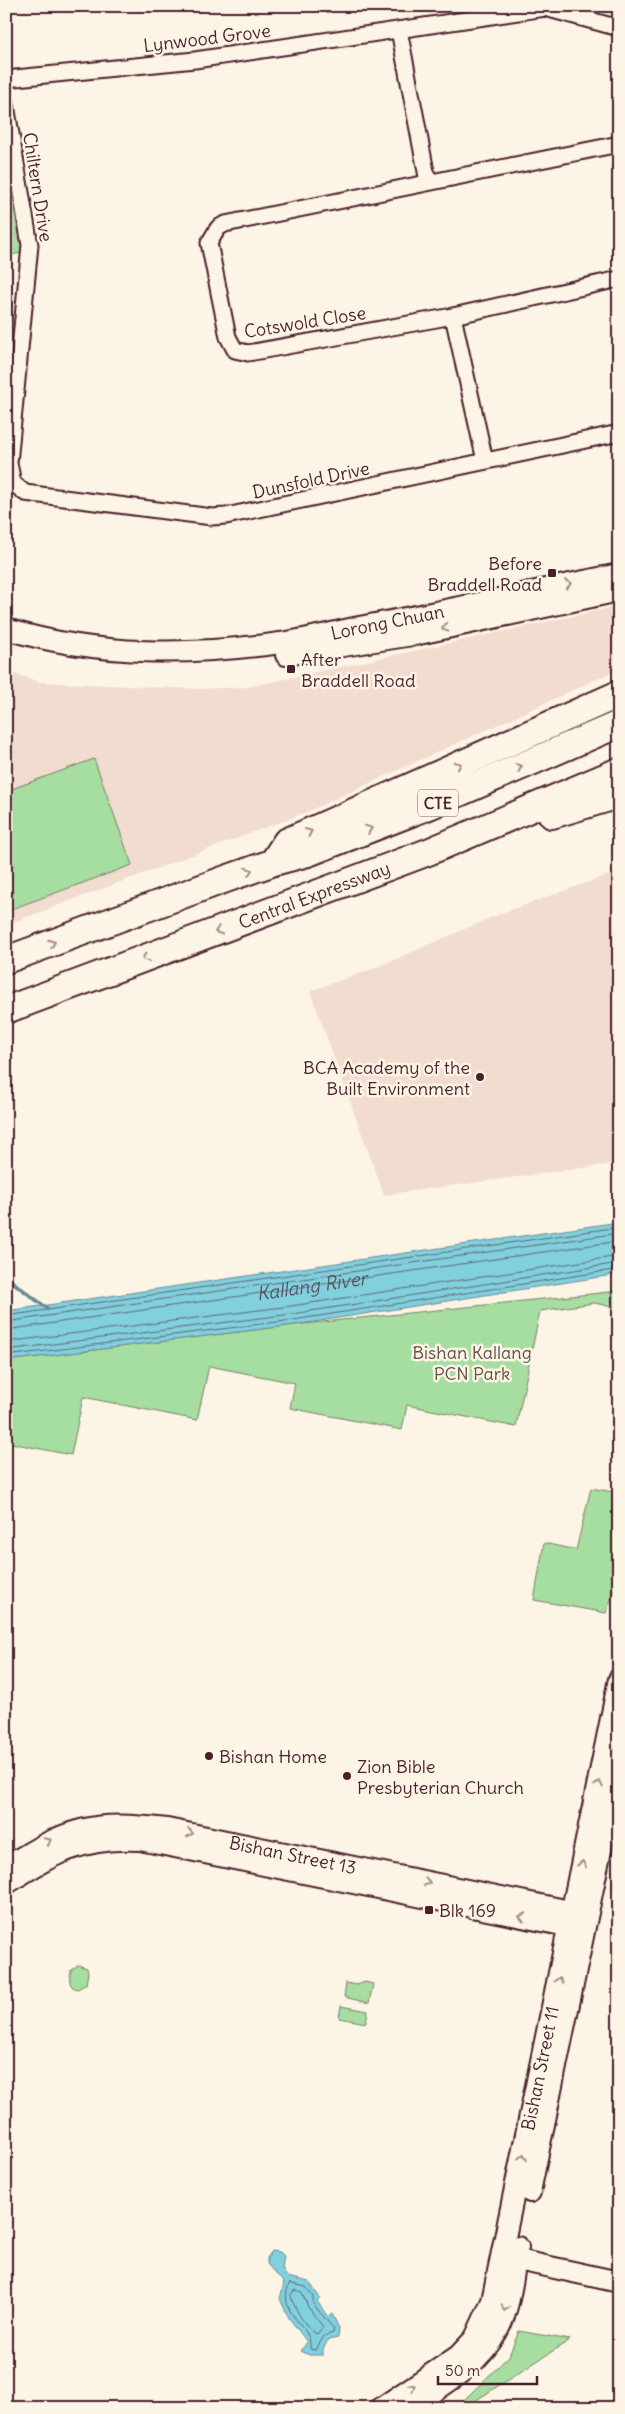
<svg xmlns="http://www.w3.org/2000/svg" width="625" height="2414" font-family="Delius,sans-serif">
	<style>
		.built { fill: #f2dcd0 }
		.green { fill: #a6dda0; stroke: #787e66 }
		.water { fill: #81d0de; stroke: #6b8996 }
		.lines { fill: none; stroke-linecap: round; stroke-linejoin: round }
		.shore { stroke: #606673; stroke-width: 1 }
		.stream { stroke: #6b8996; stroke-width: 4 }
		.street-casing { stroke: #4a1f2b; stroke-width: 19 }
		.secondary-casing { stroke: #4a1f2b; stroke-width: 24 }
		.highway-casing { stroke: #4a1f2b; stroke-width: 30 }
		.street { stroke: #fcf5e5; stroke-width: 15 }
		.secondary { stroke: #fcf5e5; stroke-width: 20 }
		.highway { stroke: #fcf5e5; stroke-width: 26 }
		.oneway { stroke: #a38a88 }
		.poi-dot { fill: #4a1f2b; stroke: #fcf5e5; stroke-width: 2 }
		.labels { text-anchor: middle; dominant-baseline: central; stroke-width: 5; stroke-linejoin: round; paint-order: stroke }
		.shield { fill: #fcf5e5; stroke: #7f5f63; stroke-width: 1 }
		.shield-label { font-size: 16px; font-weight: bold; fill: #4a1f2b }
		.street-label { font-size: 18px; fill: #4a1f2b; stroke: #fcf5e5 }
		.poi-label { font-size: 18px; fill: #4a1f2b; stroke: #fcf5e5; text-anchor: start }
		.park-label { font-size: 18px; fill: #614e48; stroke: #fcf5e5 }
		.water-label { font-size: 19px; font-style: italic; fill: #5a5461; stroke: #fcf5e5 }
	</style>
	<rect width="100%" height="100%" fill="#fcf5e5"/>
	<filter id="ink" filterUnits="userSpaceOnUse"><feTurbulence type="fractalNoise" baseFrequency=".02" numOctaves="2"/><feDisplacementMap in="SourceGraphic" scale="10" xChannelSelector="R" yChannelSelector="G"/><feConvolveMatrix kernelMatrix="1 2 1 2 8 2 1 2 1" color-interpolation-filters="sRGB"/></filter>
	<g filter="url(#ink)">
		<g class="built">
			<path d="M 619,606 L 619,669 L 307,812 L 6,925 L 6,671 L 40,682 L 198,689 L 248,687 Z"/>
			<path d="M 619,871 L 619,1163 L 384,1195 L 310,991 L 375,968 L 497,915 Z"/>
			<path d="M 619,1851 L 619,1893 L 610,1891 Z"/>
		</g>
		<g class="green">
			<path d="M 14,196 L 22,242 L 21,253 L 6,256 L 6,198 Z"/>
			<path d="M 94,759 L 132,865 L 6,911 L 6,791 Z"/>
			<path d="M 619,1291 L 619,1308 L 594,1303 L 540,1311 L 516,1427 L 407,1405 L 402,1430 L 290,1408 L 295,1383 L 209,1366 L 197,1420 L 83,1397 L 71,1455 L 6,1442 L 6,1361 L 294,1325 Z"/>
			<path d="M 591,1488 L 619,1493 L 619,1578 L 606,1613 L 534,1600 L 544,1543 L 576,1550 Z"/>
			<path d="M 78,1965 L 87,1968 L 88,1973 L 86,1984 L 78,1989 C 68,1988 69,1978 71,1970 Z"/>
			<path d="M 365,1982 L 373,1984 L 369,2003 L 344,1997 L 346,1983 L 357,1985 Z"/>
			<path d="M 341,2006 L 368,2011 L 366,2023 L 339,2018 Z"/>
			<path d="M 519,2331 L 570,2340 L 464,2408 L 462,2402 L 509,2356 Z"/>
		</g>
		<g class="water">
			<path d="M 619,1222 L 619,1274 L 294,1325 L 6,1361 L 6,1311 Z"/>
			<path d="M 272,2251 L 280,2252 L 284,2256 L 282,2269 L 287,2277 L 309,2282 L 320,2298 L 317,2301 L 328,2317 L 332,2314 L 339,2328 L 338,2338 L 328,2340 L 323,2349 L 323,2355 L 309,2355 L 301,2351 L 307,2342 L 289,2318 L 280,2299 L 284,2283 L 267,2264 L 267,2258 Z"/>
		</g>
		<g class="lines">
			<g class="shore">
				<path d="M 6,1316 L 619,1227"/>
				<path d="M 6,1322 L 619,1233"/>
				<path id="s1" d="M 6,1330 L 619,1241"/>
				<path d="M 6,1342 L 291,1306 L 619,1256"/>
				<path d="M 6,1350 L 292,1314 L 619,1263"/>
				<path d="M 6,1356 L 293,1320 L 619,1269"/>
				<path d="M 292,2284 L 306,2287 L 313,2296 L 313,2304 L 334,2329 L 333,2333 L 324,2336 L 316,2350 L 310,2349 C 314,2324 276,2317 289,2284 Z"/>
				<path d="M 295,2290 L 302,2292 L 308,2307 L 323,2327 L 317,2334 C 308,2331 292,2306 291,2295 Z"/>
			</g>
			<path class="stream" d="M 6,1277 L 48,1309"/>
			<g class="street-casing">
				<g id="street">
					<path d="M 399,30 L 428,182"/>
					<path d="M 6,79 L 195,60 L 545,8 L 619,28"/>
					<path d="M 6,105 L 30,245 L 9,463 L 13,483 L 25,493 L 212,517 L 226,516 L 619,433"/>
					<path d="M 619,144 L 225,224 L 218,228 L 209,243 L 228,337 L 235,350 L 248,353 L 453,316 L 619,279"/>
					<path d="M 453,316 L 485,461"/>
				</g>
			</g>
			<g class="secondary-casing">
				<g id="secondary">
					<path id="s2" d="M 6,629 C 100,657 191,656 288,642 C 312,638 335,632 359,627 C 446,611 532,591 619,574"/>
					<path d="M 286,655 L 419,634 L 619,591"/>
					<path id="s3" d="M 6,1867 C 69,1827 92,1820 167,1829 L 585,1914"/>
					<path d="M 6,1884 C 53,1854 82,1837 140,1840 L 582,1929"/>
					<path d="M 530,2192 L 619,1763"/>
					<path d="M 504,2257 L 619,2282"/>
					<path id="s4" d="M 381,2408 L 458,2356 L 475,2338 L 492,2301 L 619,1679"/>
					<path d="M 409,2408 C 442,2386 479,2366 498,2330 C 511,2305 513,2274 518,2247"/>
				</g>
			</g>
			<g class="highway-casing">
				<g id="highway">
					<path d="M 552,815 L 619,795"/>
					<path d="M 275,859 L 286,842 L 619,694"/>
					<path d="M 6,960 L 223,880 L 274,862 L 308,853 L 429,806 L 619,724"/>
					<path id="s5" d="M 6,1010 L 428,852 L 619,771"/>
				</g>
			</g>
			<use href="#street" class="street"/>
			<use href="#secondary" class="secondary"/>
			<use href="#highway" class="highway"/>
		</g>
		<defs><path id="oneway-chevron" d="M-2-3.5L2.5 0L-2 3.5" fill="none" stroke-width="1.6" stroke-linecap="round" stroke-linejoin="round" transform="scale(1.25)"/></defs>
		<g class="oneway">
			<use href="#oneway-chevron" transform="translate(568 584) rotate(-11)"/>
			<use href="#oneway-chevron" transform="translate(445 628) rotate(167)"/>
			<use href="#oneway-chevron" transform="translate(458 765) rotate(-24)"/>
			<use href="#oneway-chevron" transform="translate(519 767) rotate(-24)"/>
			<use href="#oneway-chevron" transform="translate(369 829) rotate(-21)"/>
			<use href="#oneway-chevron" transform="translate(309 832) rotate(-24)"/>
			<use href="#oneway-chevron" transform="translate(249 871) rotate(-19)"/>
			<use href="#oneway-chevron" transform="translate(218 931) rotate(159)"/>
			<use href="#oneway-chevron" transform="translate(52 943) rotate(-20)"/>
			<use href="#oneway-chevron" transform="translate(145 958) rotate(159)"/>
			<use href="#oneway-chevron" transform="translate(599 1784) rotate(-78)"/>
			<use href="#oneway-chevron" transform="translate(190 1833) rotate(11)"/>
			<use href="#oneway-chevron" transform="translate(48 1841) rotate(-28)"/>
			<use href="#oneway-chevron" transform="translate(582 1864) rotate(-79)"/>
			<use href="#oneway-chevron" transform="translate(427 1882) rotate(11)"/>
			<use href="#oneway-chevron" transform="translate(522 1917) rotate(-168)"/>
			<use href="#oneway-chevron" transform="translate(559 1980) rotate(-78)"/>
			<use href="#oneway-chevron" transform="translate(523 2157) rotate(-79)"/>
			<use href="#oneway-chevron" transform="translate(505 2308) rotate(108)"/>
			<use href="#oneway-chevron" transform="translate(412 2387) rotate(-34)"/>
		</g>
	</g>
	<g class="poi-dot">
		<rect x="547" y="568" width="10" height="10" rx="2.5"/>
		<rect x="286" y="664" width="10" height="10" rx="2.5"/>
		<circle cx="480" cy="1077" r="5"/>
		<circle cx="209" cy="1756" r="5"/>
		<circle cx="347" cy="1776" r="5"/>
		<rect x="424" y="1905" width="10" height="10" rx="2.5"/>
	</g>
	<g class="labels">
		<rect class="shield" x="418" y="789.5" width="40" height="27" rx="4"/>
		<g class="shield-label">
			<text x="438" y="803">CTE</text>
		</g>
		<g class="street-label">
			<text transform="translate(207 38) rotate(-7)">Lynwood Grove</text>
			<text transform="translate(38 187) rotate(81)">Chiltern Drive</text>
			<text transform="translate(305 322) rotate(-9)">Cotswold Close</text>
			<text transform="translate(311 480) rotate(-12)">Dunsfold Drive</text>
			<text stroke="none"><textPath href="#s2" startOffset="386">Lorong Chuan</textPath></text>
			<text stroke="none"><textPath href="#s5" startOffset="329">Central Expressway</textPath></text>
			<text stroke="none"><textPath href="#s3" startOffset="299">Bishan Street 13</textPath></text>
			<text stroke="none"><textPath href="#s4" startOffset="396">Bishan Street 11</textPath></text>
		</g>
		<g class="poi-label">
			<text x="542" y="563" text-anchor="end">Before<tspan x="542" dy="21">Braddell Road</tspan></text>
			<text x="301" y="659">After<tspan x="301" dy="21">Braddell Road</tspan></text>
			<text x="470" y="1067" text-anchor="end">BCA Academy of the<tspan x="470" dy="21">Built Environment</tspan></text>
			<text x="219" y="1756">Bishan Home</text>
			<text x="357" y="1766">Zion Bible<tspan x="357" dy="21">Presbyterian Church</tspan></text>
			<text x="439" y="1910">Blk 169</text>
		</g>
		<g class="park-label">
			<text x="472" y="1352">Bishan Kallang<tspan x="472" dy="21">PCN Park</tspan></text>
		</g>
		<g class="water-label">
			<text stroke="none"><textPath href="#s1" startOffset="309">Kallang River</textPath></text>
		</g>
	</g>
	<rect width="625" height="2414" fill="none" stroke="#fcf5e5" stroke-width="25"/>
	<rect x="12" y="12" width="600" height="2389" fill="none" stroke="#4a1f2b" stroke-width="2" filter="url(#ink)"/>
	<path d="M438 2376v8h99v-8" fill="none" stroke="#4a1f2b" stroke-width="2.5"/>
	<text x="445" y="2376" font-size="15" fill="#4a1f2b" stroke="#fcf5e5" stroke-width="4" paint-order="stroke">50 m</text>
</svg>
